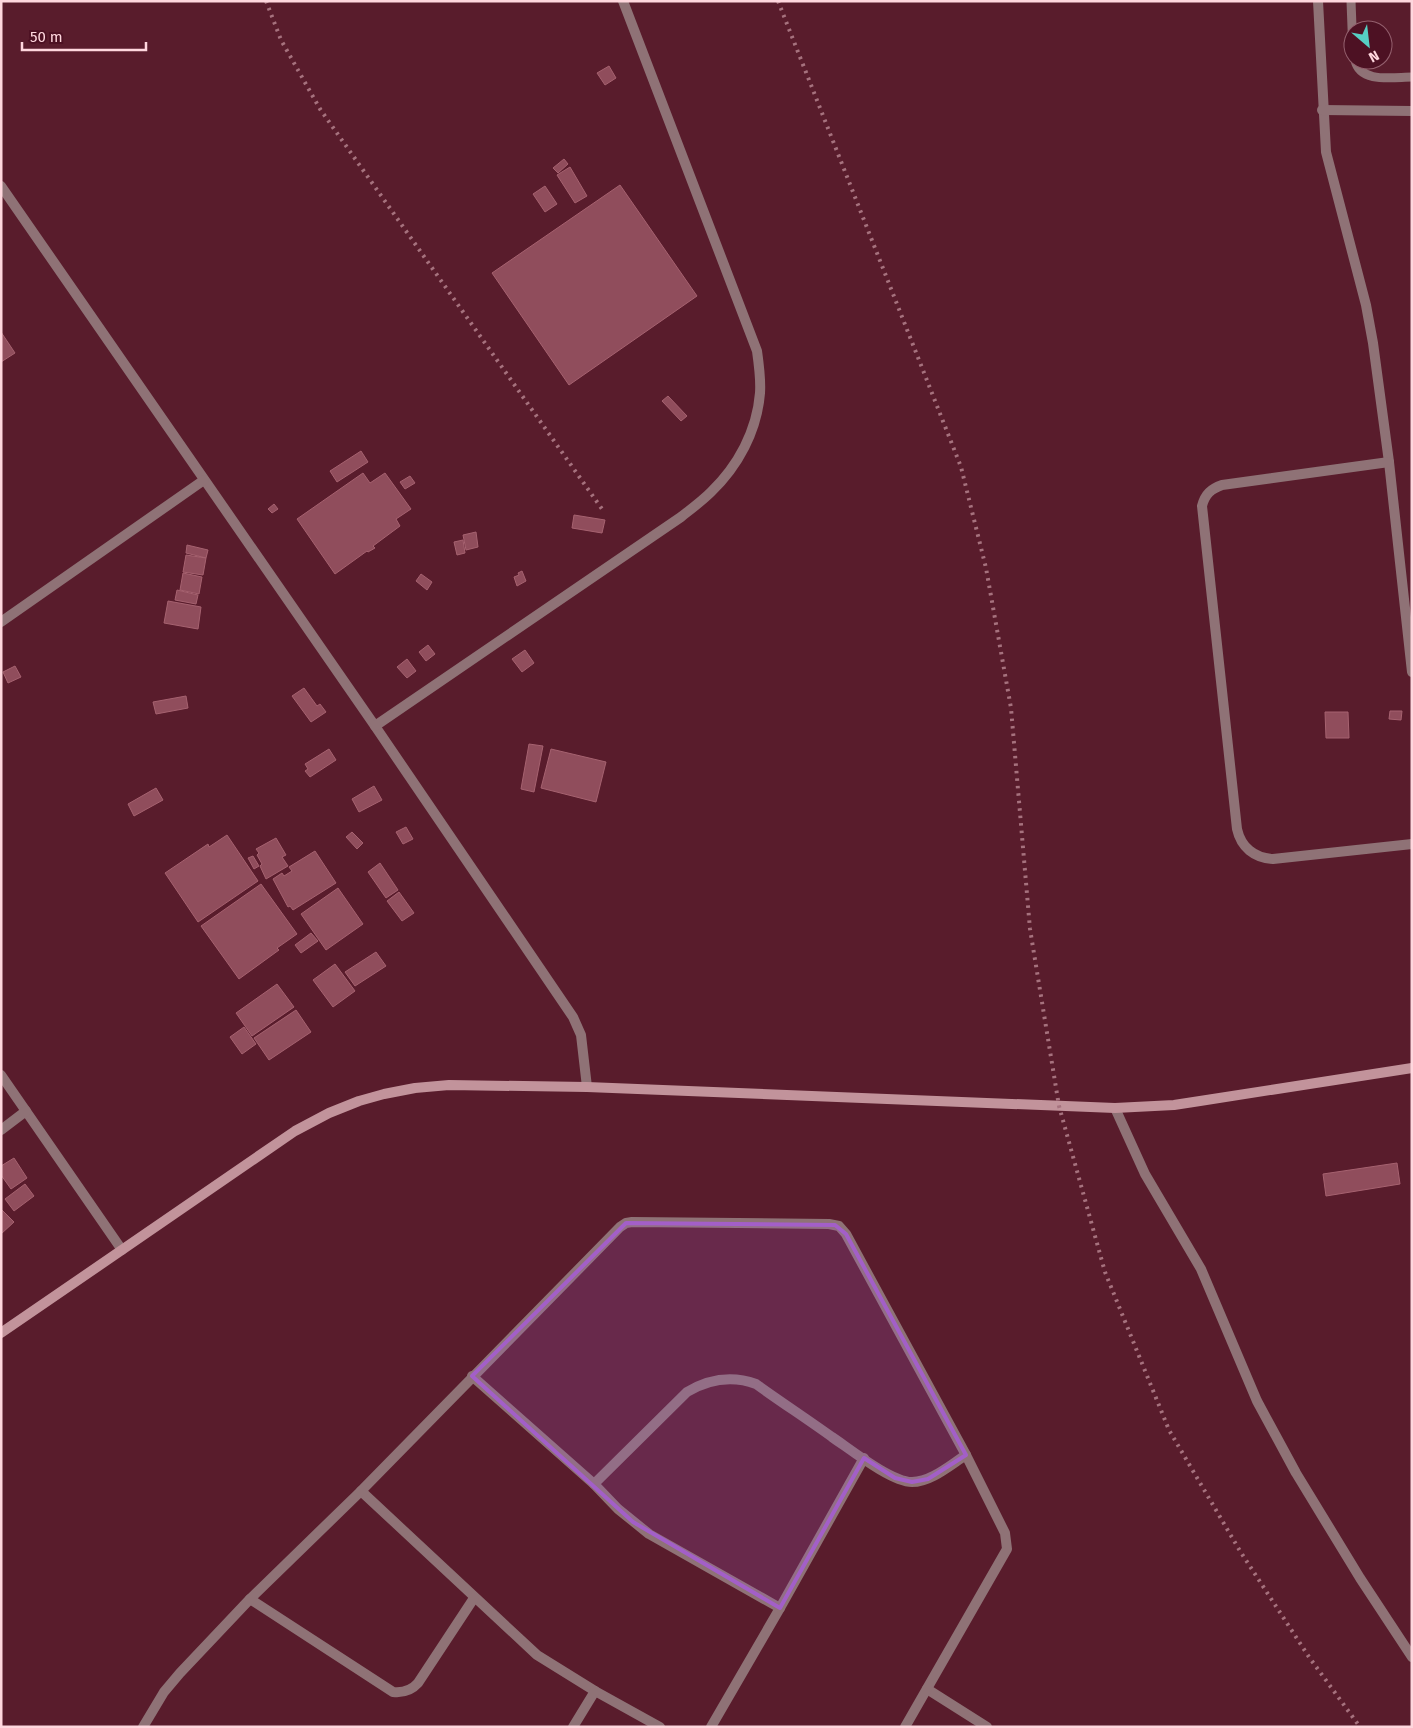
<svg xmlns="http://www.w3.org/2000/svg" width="1413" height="1728" font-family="'Fira Sans',sans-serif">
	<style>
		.building { fill: #904d5c; stroke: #a66270 }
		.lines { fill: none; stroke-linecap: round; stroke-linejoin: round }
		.lane { stroke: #8f7276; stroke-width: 9 }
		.street { stroke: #8f7276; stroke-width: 10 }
		.secondary { stroke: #c2939b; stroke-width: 10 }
		.rail { stroke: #a6727e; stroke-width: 4; stroke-dasharray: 2.5 5; stroke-linecap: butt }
		.marked { fill: #a35fc8; fill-opacity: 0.2; stroke: #a35fc8; stroke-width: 4; stroke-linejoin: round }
	</style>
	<rect width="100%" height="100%" fill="#591c2c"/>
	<g class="building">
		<path d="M 609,66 L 616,78 L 605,85 L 597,73 Z"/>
		<path d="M 564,159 L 568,164 L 558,173 L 553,168 Z"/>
		<path d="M 570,167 L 587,196 L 575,203 L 557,175 Z"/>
		<path d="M 620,185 L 697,296 L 569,385 L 492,273 Z"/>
		<path d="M 545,186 L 557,204 L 545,212 L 533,194 Z"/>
		<path d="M 1,332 L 15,353 L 1,362 Z"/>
		<path d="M 668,396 L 687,416 L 681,421 L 662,401 Z"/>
		<path d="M 361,451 L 368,462 L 337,482 L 330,471 Z"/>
		<path d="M 363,473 L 370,483 L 385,473 L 411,509 L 396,519 L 400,526 L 373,546 L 375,548 L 368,552 L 367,551 L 335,574 L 297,519 Z"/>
		<path d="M 410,476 L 415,483 L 405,489 L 400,482 Z"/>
		<path d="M 274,504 L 278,509 L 272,513 L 268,509 Z"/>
		<path d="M 574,515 L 605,520 L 602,533 L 572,528 Z"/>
		<path d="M 476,532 L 478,547 L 466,550 L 463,535 Z"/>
		<path d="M 463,540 L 465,553 L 457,555 L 454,542 Z"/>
		<path d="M 187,545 L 208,550 L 206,558 L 186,553 Z"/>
		<path d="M 186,555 L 206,558 L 203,575 L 183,572 Z"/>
		<path d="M 522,571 L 526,581 L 517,586 L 514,577 L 519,575 L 518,573 Z"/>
		<path d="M 183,573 L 202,577 L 199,594 L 180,590 Z"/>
		<path d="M 421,574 L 432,582 L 427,590 L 416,581 Z"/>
		<path d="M 177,590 L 198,595 L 196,604 L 175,600 Z"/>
		<path d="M 168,601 L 201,607 L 198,629 L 164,623 Z"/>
		<path d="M 428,645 L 435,654 L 426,661 L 419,652 Z"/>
		<path d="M 525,650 L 534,663 L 522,672 L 512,659 Z"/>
		<path d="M 407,659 L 416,671 L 407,678 L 397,667 Z"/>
		<path d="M 15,666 L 21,677 L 8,683 L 3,672 Z"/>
		<path d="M 304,688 L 317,706 L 320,704 L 326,712 L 311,722 L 292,696 Z"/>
		<path d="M 186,696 L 188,708 L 156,714 L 153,702 Z"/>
		<path d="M 1390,711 L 1402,711 L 1401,720 L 1389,719 Z"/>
		<path d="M 1325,712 L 1348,712 L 1349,738 L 1326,738 Z"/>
		<path d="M 529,744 L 543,746 L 534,792 L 521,789 Z"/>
		<path d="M 329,749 L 336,760 L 310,777 L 305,771 L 308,769 L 305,764 Z"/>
		<path d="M 551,749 L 606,762 L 596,802 L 541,788 Z"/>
		<path d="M 374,786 L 382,800 L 359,812 L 352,799 Z"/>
		<path d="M 156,788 L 163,800 L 134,816 L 128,804 Z"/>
		<path d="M 406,827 L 413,839 L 403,844 L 396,832 Z"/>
		<path d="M 352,832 L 363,843 L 357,849 L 346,837 Z"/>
		<path d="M 227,835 L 258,881 L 198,922 L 165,873 L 208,844 L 209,847 Z"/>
		<path d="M 276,838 L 286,855 L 282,857 L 288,866 L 266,879 L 260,866 L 262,864 L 257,855 L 259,853 L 256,849 Z"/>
		<path d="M 315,851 L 336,883 L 293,910 L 290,906 L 288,907 L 273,879 L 282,873 L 284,876 L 292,871 L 289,867 Z"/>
		<path d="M 253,856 L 259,866 L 254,869 L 248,858 Z"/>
		<path d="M 380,863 L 398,890 L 386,898 L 368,872 Z"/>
		<path d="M 261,884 L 297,934 L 277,948 L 279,950 L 239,979 L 201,926 Z"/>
		<path d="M 338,888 L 363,924 L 326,950 L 301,914 Z"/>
		<path d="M 399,892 L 414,913 L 402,921 L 387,901 Z"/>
		<path d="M 311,933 L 318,941 L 301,953 L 295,945 Z"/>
		<path d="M 376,952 L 386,966 L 355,986 L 345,972 Z"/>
		<path d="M 335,964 L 355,991 L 333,1007 L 313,980 Z"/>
		<path d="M 277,984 L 294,1007 L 252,1036 L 236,1013 Z"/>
		<path d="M 296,1010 L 311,1032 L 269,1060 L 254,1038 Z"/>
		<path d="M 244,1027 L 256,1044 L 242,1054 L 230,1037 Z"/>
		<path d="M 14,1158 L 27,1178 L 11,1189 L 1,1175 L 1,1166 Z"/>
		<path d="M 1397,1163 L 1400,1184 L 1326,1196 L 1323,1174 Z"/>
		<path d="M 25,1184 L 34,1196 L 14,1211 L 5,1199 Z"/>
		<path d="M 1,1209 L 14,1222 L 1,1234 Z"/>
	</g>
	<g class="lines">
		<g class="lane">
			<path d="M 1351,1 L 1353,53"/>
			<path d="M 1355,60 C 1360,84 1394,77 1412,77"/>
		</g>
		<g class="street">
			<path d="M 1318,1 L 1326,152 L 1366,305 L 1373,343 L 1389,462 L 1412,672"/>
			<path d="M 1322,110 L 1412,111"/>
			<path d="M 1,186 L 375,726 L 573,1017 L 581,1035 L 587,1087"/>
			<path d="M 1389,462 L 1222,485 C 1211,489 1205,494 1202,506 L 1237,829 C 1241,847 1254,858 1273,859 L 1412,844"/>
			<path d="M 1,622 L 204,480"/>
			<path d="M 375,726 L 681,517 C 691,509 702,501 711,492 C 738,466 757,431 760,393 C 761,379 759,365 757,351 L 623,1"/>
			<path d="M 1,1075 L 122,1250"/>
			<path d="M 1115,1108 L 1145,1174 L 1201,1269 L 1257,1401 L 1296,1473 L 1360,1578 L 1412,1657"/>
			<path d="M 1,1130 L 26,1111"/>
			<path d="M 472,1376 L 594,1484 L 618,1509 L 649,1534 L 780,1608"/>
			<path d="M 594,1484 L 687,1392 C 709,1379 731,1375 756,1384 C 781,1402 807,1419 832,1437 C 850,1449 891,1482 912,1482 C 931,1482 950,1465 966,1455"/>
			<path d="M 361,1491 L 537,1655 L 595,1691 L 660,1727"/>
			<path d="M 250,1599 L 393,1692 C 403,1693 411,1691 418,1683 L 474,1598"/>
			<path d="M 927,1689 L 987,1727"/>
			<path d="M 143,1727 L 164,1692 L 180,1673 L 250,1599 L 361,1491 L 620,1227 L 626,1223 L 632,1222 L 829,1224 L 839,1226 L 846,1234 L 966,1455 L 1005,1533 L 1007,1549 L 905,1727"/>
			<path d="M 573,1727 L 595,1691"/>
			<path d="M 711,1727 L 780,1608 L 864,1458"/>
		</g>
		<path class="secondary" d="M 1,1333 L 295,1131 L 329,1113 L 359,1101 L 384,1094 L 415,1088 L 449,1085 L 587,1087 L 1115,1108 L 1174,1105 L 1200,1101 L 1412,1068"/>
		<g class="rail">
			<path d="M 266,1 L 281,40 L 320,109 L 602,509"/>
			<path d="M 778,1 L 961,467 L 986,568 L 1011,708 L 1030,929 L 1059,1106 L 1105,1272 L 1169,1430 L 1240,1551 L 1309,1657 L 1360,1727"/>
		</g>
	</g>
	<path class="marked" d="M 626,1223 L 835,1225 L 846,1234 L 966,1455 L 928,1479 L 912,1482 L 895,1478 L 864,1458 L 780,1608 L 633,1522 L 472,1376 Z"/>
	<rect width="1413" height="1728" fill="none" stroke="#ffd7de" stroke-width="5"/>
	<g transform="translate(1368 45) rotate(152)"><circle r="24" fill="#4d1123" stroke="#94606e"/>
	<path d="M0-4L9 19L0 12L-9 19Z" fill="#56cec3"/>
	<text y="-8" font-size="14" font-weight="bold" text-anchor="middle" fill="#ffd7de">N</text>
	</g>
	<path d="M22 42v8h124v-8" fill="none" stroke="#ffd7de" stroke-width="2.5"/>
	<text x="30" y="42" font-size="15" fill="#ffd7de" stroke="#4d1123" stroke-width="4" paint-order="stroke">50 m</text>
</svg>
